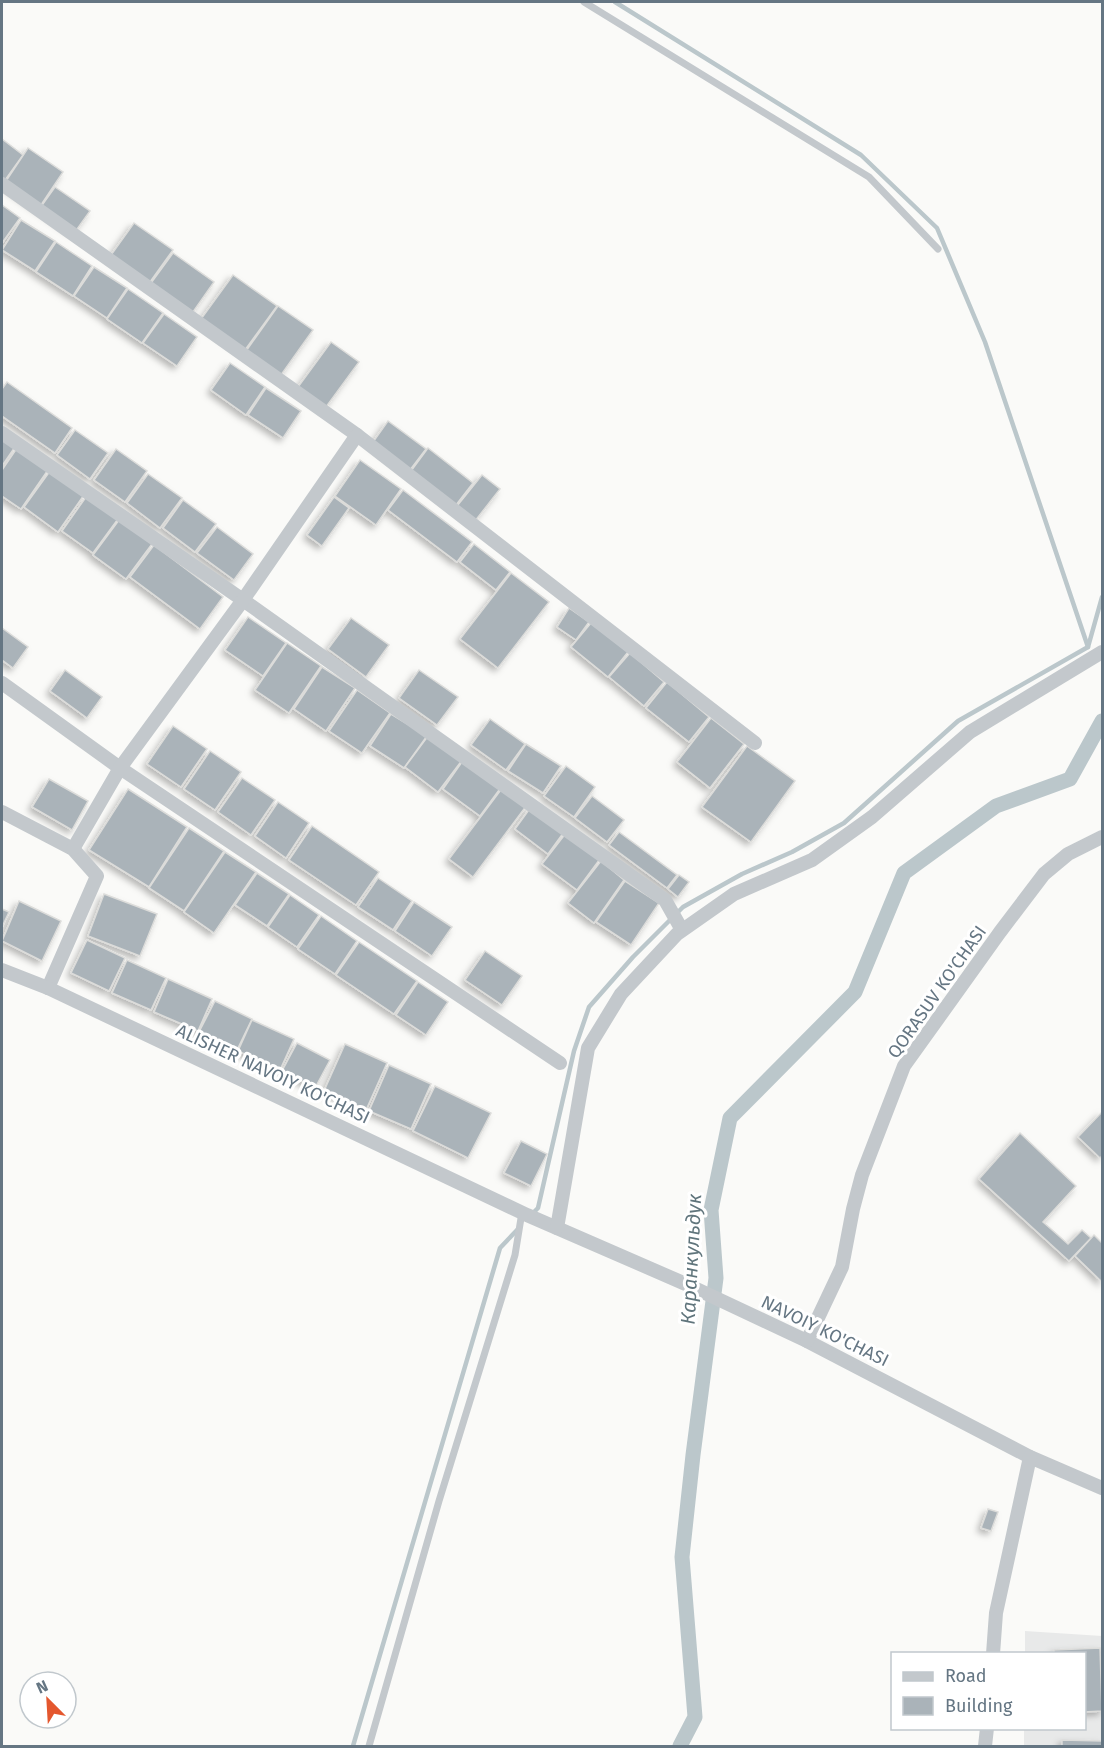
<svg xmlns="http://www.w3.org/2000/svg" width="1104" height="1748" font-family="'Fira Sans',sans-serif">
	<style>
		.built { fill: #e8e9e9 }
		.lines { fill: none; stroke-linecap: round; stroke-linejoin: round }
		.stream { stroke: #bbc7cb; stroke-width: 4.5 }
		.canal { stroke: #bbc7cb; stroke-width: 15 }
		.building { fill: #aab3b9; stroke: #dcdcda; stroke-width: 1.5; filter: url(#shadow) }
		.lane { stroke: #c3c8cc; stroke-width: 7 }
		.street { stroke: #c3c8cc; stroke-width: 14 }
		.labels { text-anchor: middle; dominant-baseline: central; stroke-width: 6; stroke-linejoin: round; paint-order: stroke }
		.street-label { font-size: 18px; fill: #657683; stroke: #fff }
		.water-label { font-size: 20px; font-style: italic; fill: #60757c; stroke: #fff }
	</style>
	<defs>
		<filter id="shadow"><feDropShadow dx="-3.5" dy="3.5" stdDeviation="3" flood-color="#0004"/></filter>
	</defs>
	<rect width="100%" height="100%" fill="#fafaf8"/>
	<path class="built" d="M 1025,1631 L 1102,1636 L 1102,1746 L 1024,1746 L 1024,1729 L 1084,1728 L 1084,1654 L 1025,1653 Z"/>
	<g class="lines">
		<g class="stream">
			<path d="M 615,2 L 861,155 L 937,228 L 985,342 L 1088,647"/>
			<path d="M 531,1215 L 538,1208 L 574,1051 L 589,1007 L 633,957 L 683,907 L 742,874 L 792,852 L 844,823 L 958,721 L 1088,647 L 1102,597"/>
			<path d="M 353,1746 L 500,1248 L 519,1228"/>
		</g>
		<path class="canal" d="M 680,1746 L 695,1717 L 682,1557 L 693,1455 L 716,1278 L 711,1210 L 730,1118 L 855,992 L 904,873 L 996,806 L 1070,779 L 1102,721"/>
	</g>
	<g class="building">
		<path d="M 2,139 L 23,155 L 3,183 L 2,182 Z"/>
		<path d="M 28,148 L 63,172 L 39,208 L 4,184 Z"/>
		<path d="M 55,187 L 90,211 L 75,232 L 40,208 Z"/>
		<path d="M 2,205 L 20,218 L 2,243 Z"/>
		<path d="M 21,220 L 55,241 L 35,271 L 2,250 Z"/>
		<path d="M 134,223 L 173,250 L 150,282 L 111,255 Z"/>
		<path d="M 56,242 L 92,266 L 73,296 L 36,272 Z"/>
		<path d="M 173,253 L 214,282 L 193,312 L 151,283 Z"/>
		<path d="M 94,267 L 127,288 L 107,318 L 74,296 Z"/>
		<path d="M 233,275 L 277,306 L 245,350 L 201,319 Z"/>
		<path d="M 128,289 L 163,313 L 142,343 L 107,319 Z"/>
		<path d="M 278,306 L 313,330 L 281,375 L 246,351 Z"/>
		<path d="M 164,314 L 197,337 L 177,366 L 143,343 Z"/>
		<path d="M 331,342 L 359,362 L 326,407 L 298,387 Z"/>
		<path d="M 230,363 L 265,387 L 246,415 L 211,390 Z"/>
		<path d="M 7,382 L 72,428 L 55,453 L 2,416 L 2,389 Z"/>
		<path d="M 266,388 L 301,411 L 283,438 L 248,415 Z"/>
		<path d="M 388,421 L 426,449 L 410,470 L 373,442 Z"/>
		<path d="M 75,430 L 108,453 L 90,479 L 57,455 Z"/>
		<path d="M 2,437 L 15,447 L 2,466 Z"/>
		<path d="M 17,448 L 48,470 L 21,509 L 2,496 L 2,470 Z"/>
		<path d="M 428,448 L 473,483 L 456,505 L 411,471 Z"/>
		<path d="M 116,449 L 147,471 L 125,502 L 94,480 Z"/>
		<path d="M 360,460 L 401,489 L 376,525 L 335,496 Z"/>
		<path d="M 50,471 L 84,495 L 58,532 L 24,507 Z"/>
		<path d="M 148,474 L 182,498 L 160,528 L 127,503 Z"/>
		<path d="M 482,475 L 500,489 L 475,521 L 457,506 Z"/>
		<path d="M 403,490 L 472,542 L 457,562 L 388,510 Z"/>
		<path d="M 86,497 L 118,519 L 93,553 L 62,531 Z"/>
		<path d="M 334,497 L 349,508 L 322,546 L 307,535 Z"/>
		<path d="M 183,500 L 216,524 L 195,552 L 163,528 Z"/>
		<path d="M 119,520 L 152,544 L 126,579 L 93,555 Z"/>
		<path d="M 217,527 L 253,554 L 234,580 L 197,553 Z"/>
		<path d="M 474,544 L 510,572 L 496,590 L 460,562 Z"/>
		<path d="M 154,545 L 223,597 L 200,629 L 130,577 Z"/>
		<path d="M 511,573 L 549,602 L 498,668 L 460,639 Z"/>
		<path d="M 569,608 L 589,622 L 576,640 L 557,627 Z"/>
		<path d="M 248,617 L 286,643 L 263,676 L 225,650 Z"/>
		<path d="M 351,618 L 389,645 L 366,677 L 328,649 Z"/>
		<path d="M 591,623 L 628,652 L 608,677 L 571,647 Z"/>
		<path d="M 2,628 L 28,647 L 13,668 L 2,660 Z"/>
		<path d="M 287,643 L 321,666 L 289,713 L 255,690 Z"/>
		<path d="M 630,653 L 664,682 L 644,706 L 609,677 Z"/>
		<path d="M 322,667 L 355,688 L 326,731 L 294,709 Z"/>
		<path d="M 65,670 L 102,697 L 87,718 L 50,691 Z"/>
		<path d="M 419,670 L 458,697 L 437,725 L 399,698 Z"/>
		<path d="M 667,682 L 709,717 L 689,742 L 646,708 Z"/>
		<path d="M 357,690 L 390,713 L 362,753 L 329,731 Z"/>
		<path d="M 391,714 L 427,736 L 404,768 L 370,746 Z"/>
		<path d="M 711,718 L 744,744 L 710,788 L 677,762 Z"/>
		<path d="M 490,719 L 525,744 L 506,770 L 471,745 Z"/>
		<path d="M 173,726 L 207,749 L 181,787 L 147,764 Z"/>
		<path d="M 428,736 L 463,759 L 438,792 L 405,767 Z"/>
		<path d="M 526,744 L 561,766 L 543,793 L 508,771 Z"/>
		<path d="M 747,746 L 795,781 L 751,842 L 702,807 Z"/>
		<path d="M 210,751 L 241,772 L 215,810 L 184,789 Z"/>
		<path d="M 464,759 L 502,786 L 480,816 L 443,789 Z"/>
		<path d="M 566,766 L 595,787 L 574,817 L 544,796 Z"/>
		<path d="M 242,778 L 275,800 L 251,835 L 218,812 Z"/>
		<path d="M 49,779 L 88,801 L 72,830 L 32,807 Z"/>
		<path d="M 503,787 L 527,805 L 473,877 L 449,859 Z"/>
		<path d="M 128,789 L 187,827 L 149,887 L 89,850 Z"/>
		<path d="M 592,796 L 624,820 L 607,842 L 575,818 Z"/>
		<path d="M 278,802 L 309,823 L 286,858 L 255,836 Z"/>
		<path d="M 531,807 L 564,832 L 548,854 L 515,829 Z"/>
		<path d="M 312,826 L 379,872 L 356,905 L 289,860 Z"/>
		<path d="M 189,828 L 224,851 L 184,911 L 149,888 Z"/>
		<path d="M 619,832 L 677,875 L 667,888 L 609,845 Z"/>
		<path d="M 566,833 L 600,859 L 577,890 L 542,864 Z"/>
		<path d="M 225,852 L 256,872 L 214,933 L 184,912 Z"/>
		<path d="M 601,861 L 624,880 L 594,923 L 568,903 Z"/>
		<path d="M 257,873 L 289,894 L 267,926 L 235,905 Z"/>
		<path d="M 679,875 L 689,882 L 678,897 L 668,889 Z"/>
		<path d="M 378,878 L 412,901 L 393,930 L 358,907 Z"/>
		<path d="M 625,881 L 659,903 L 631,945 L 596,922 Z"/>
		<path d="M 104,894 L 157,914 L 140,956 L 88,936 Z"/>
		<path d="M 290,895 L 319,915 L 297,947 L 268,927 Z"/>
		<path d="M 19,901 L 61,921 L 42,961 L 2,941 Z"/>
		<path d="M 414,902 L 452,927 L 432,956 L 395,931 Z"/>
		<path d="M 2,909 L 9,912 L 2,927 Z"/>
		<path d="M 321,916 L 357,941 L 335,974 L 298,949 Z"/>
		<path d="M 87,940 L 125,958 L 109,991 L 71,973 Z"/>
		<path d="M 359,942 L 417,981 L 394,1014 L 336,975 Z"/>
		<path d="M 485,951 L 522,976 L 502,1005 L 465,980 Z"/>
		<path d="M 127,960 L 166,978 L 151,1010 L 112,993 Z"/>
		<path d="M 168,979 L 212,999 L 198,1031 L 154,1012 Z"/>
		<path d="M 418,982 L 448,1002 L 426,1035 L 396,1015 Z"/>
		<path d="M 215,1001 L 252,1019 L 237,1050 L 199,1032 Z"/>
		<path d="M 252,1020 L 294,1039 L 280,1070 L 238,1051 Z"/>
		<path d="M 297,1043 L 330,1060 L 315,1088 L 282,1071 Z"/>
		<path d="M 345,1044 L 387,1063 L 366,1110 L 324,1091 Z"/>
		<path d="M 389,1065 L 431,1084 L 411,1129 L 369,1111 Z"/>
		<path d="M 435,1086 L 491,1113 L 468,1158 L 413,1131 Z"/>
		<path d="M 1102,1112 L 1102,1156 L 1100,1158 L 1078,1137 Z"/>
		<path d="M 1020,1133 L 1076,1186 L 1043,1222 L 1068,1244 L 1082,1230 L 1091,1238 L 1069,1261 L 979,1179 Z"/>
		<path d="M 521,1141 L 547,1154 L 531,1186 L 504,1173 Z"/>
		<path d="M 1094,1235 L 1102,1243 L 1102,1282 L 1075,1256 Z"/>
		<path d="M 988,1509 L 998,1512 L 991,1531 L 981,1528 Z"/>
		<path d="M 1100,1648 L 1102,1711 L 1084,1712 L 1084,1654 L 1054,1654 L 1054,1650 Z"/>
		<path d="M 1062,1740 L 1102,1741 L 1102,1746 L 1062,1746 Z"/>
	</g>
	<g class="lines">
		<g class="lane">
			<path d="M 584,2 L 869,177 L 938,249"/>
			<path d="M 369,1746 L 439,1501 L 515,1255 L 522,1212"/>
		</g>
		<g class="street">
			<path d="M 2,184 L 357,435 L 755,743"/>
			<path d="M 2,433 L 243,600 L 665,900 L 682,930"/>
			<path d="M 2,683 L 120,768 L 560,1063"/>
			<path d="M 2,812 L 73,849 L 97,876 L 48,988"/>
			<path d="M 73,849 L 120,768 L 243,600 L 357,435"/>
			<path d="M 2,970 L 48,988 L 527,1215 L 688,1285 L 807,1341 L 1030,1457 L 1102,1488"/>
			<path d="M 557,1228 L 588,1048 L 621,994 L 677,934 L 734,894 L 812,860 L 872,817 L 970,732 L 1102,652"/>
			<path d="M 807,1341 L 842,1267 L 853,1209 L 862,1175 L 904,1066 L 1000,932 L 1044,874 L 1068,854 L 1102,837"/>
			<path d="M 993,1654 L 996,1613 L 1030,1457"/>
			<path d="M 985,1746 L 987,1728"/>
		</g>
	</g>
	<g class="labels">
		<g class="street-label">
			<text transform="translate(937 992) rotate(-55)">QORASUV KO'CHASI</text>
			<text transform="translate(273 1074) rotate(25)">ALISHER NAVOIY KO'CHASI</text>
			<text transform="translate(825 1331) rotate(26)">NAVOIY KO'CHASI</text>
		</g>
		<g class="water-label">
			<text transform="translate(691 1259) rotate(-87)">Каранкульдук</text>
		</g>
	</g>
	<rect width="1104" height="1748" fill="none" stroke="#657683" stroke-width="6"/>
	<rect x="891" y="1652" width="195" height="78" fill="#ffffff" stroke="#c1c8cd" stroke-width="1.5"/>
	<rect x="903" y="1672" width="30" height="9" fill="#c3c8cc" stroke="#c1c8cd" stroke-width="1.5"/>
	<text x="945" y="1682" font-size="18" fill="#657683">Road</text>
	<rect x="903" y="1697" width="30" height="18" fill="#aab3b9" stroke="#c1c8cd" stroke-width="1.5"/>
	<text x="945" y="1712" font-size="18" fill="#657683">Building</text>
	<g transform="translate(48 1700) rotate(336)"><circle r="28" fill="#ffffff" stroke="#c1c8cd" stroke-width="1.5"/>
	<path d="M0-4.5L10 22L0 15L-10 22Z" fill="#e4572e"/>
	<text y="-9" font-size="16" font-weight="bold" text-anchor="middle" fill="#657683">N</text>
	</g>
</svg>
